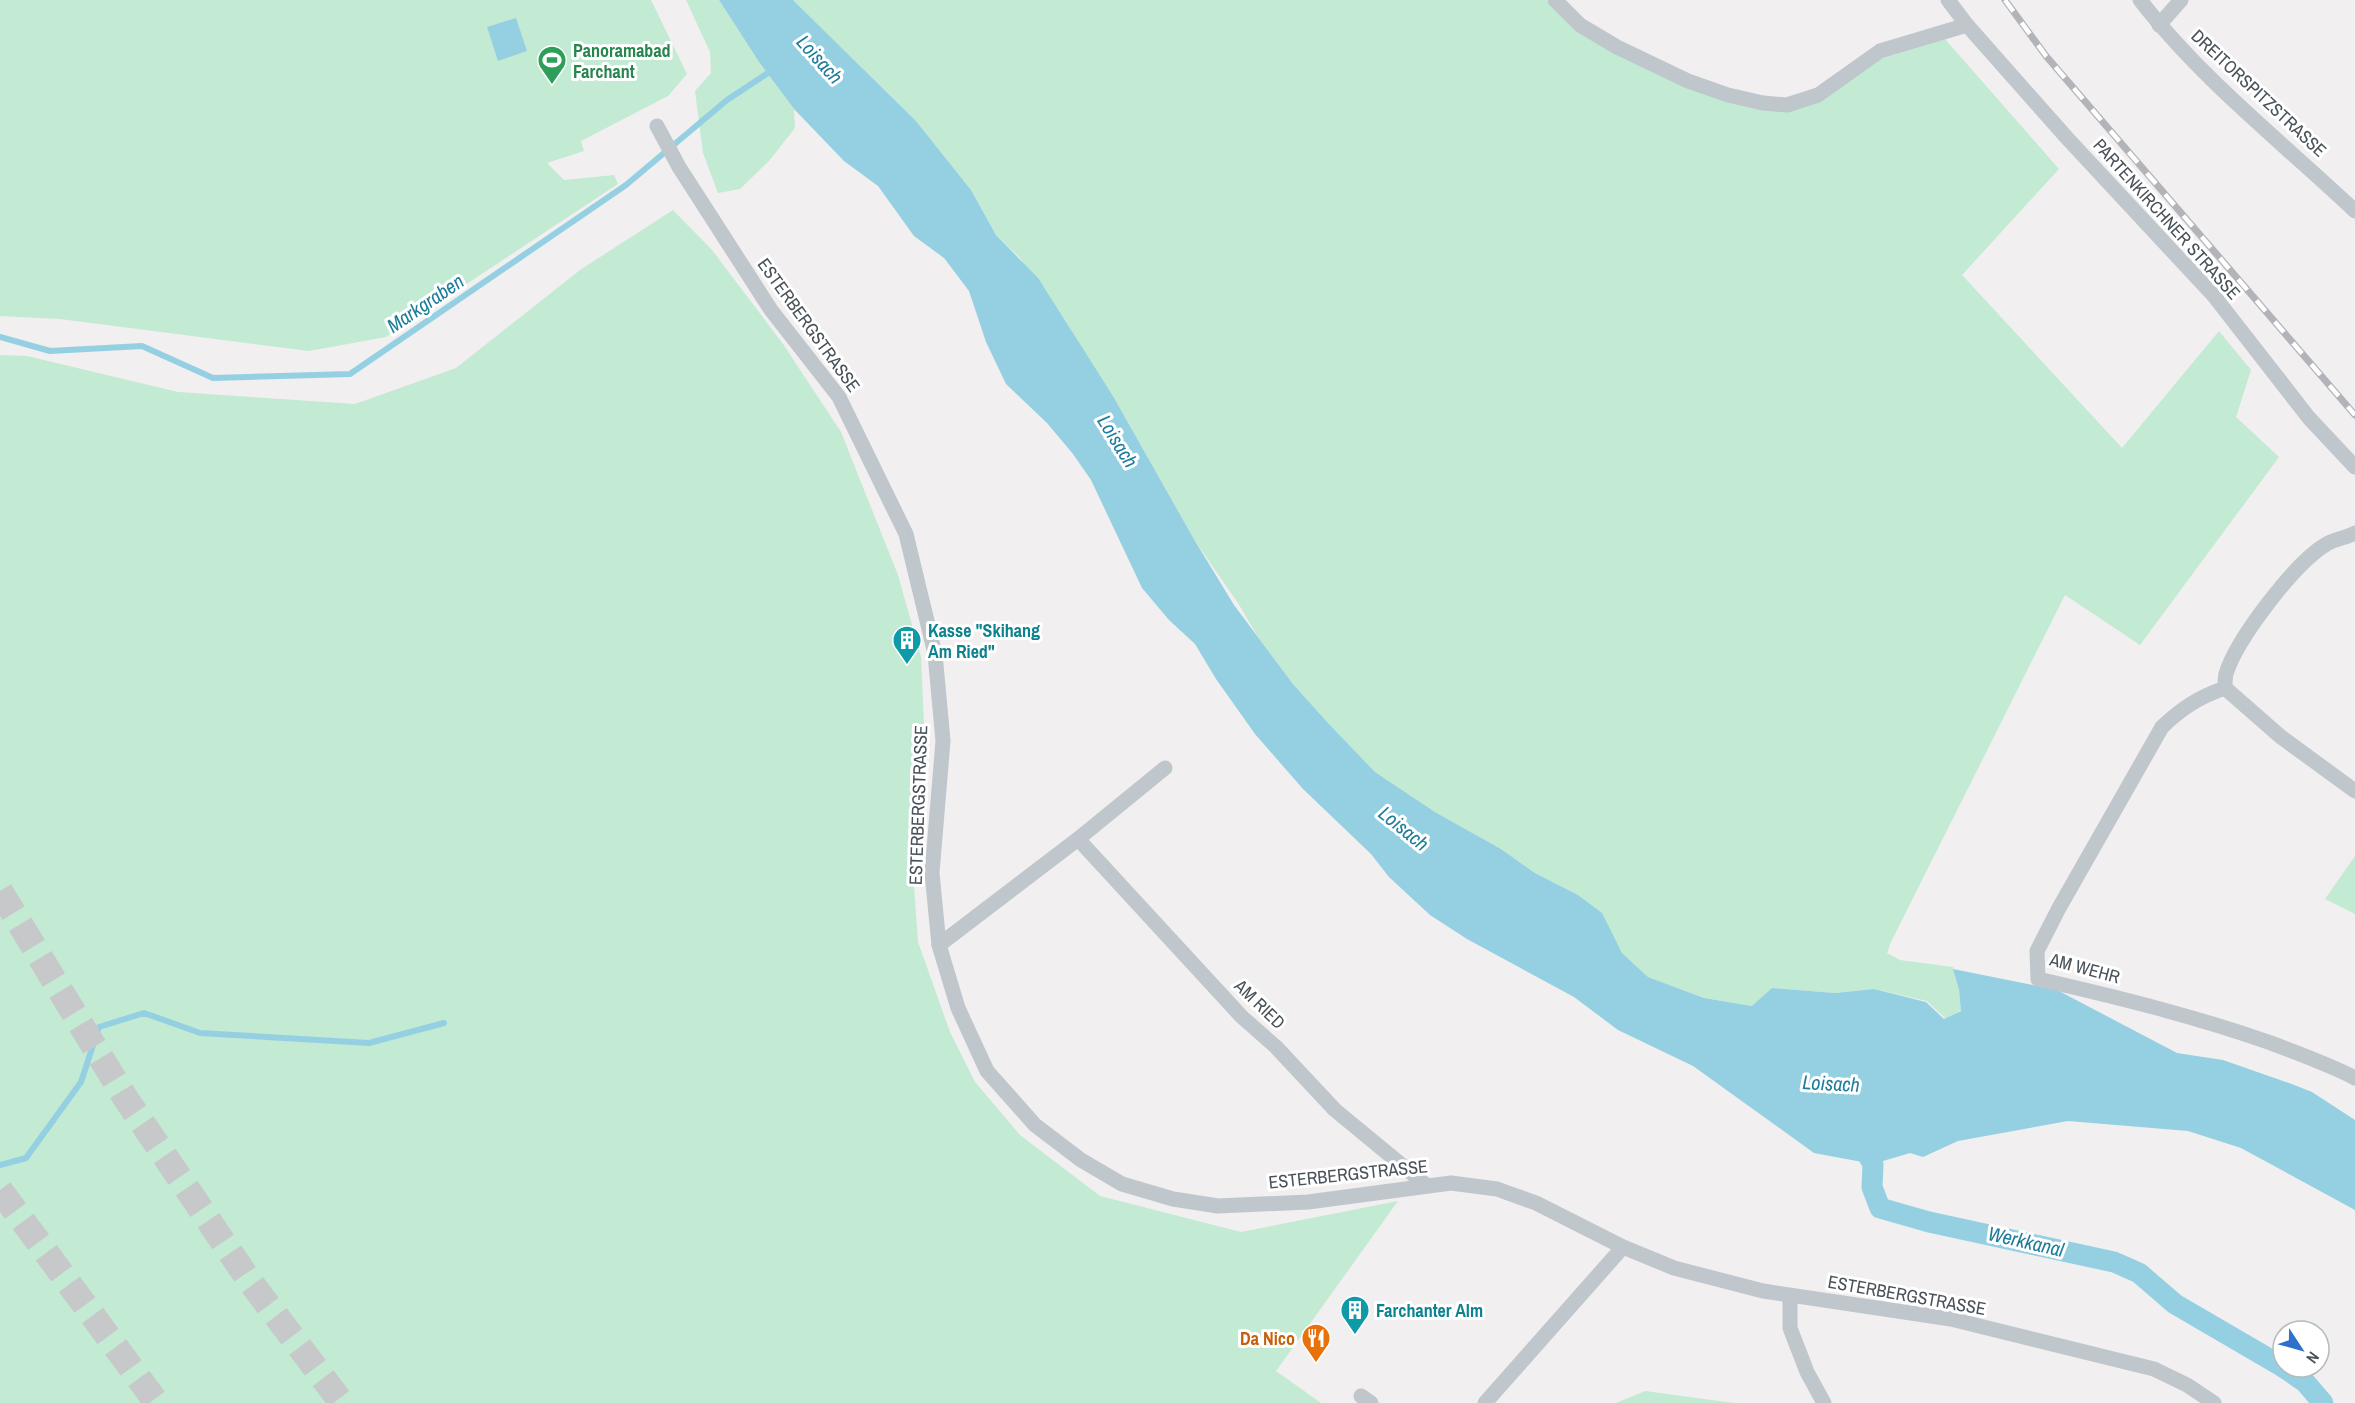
<svg xmlns="http://www.w3.org/2000/svg" width="2355" height="1403" font-family="'Archivo Narrow',sans-serif">
	<style>
		.green { fill: #c3ead3 }
		.water { fill: #95d0e2 }
		.lines { fill: none; stroke-linecap: round; stroke-linejoin: round }
		.stream { stroke: #95d0e2; stroke-width: 6 }
		.canal { stroke: #95d0e2; stroke-width: 21 }
		.trunk-tunnel { stroke: #c7c8ca; stroke-width: 26; stroke-dasharray: 26 13; stroke-linecap: butt }
		.minor { stroke: #bfc6cc; stroke-width: 15 }
		.rail-casing { stroke: #b2b4b9; stroke-width: 7 }
		.rail { stroke: #fff; stroke-width: 4.5; stroke-dasharray: 14; stroke-linecap: butt }
		.labels { text-anchor: middle; dominant-baseline: central; stroke-width: 6; stroke-linejoin: round; paint-order: stroke }
		.leisure-label { font-size: 18px; font-weight: bold; fill: #27864d; stroke: #fff; text-anchor: start }
		.street-label { font-size: 18px; fill: #49525a; stroke: #fff }
		.culture-label { font-size: 18px; font-weight: bold; fill: #0d838f; stroke: #fff; text-anchor: start }
		.food-label { font-size: 18px; font-weight: bold; fill: #c56008; stroke: #fff; text-anchor: end }
		.water-label { font-size: 20px; font-style: italic; fill: #1d7d9a; stroke: #fff }
	</style>
	<rect width="100%" height="100%" fill="#f1efef"/>
	<g class="green">
		<path d="M 0,0 L 651,0 L 687,74 L 668,96 L 581,141 L 584,151 L 547,163 L 564,180 L 614,175 L 618,184 L 386,337 L 309,351 L 60,319 L 0,316 Z"/>
		<path d="M 686,0 L 719,0 L 759,62 L 794,109 L 795,128 L 769,161 L 740,189 L 718,193 L 703,153 L 695,91 L 711,73 L 710,52 Z"/>
		<path d="M 793,0 L 1546,0 L 1577,30 L 1784,110 L 1878,60 L 1945,39 L 2059,169 L 1962,275 L 2122,448 L 2219,331 L 2251,370 L 2236,417 L 2279,457 L 2140,645 L 2065,595 L 1891,942 L 1887,953 L 1900,960 L 1953,967 L 1959,991 L 1961,1010 L 1946,1019 L 1927,1001 L 1874,989 L 1835,993 L 1772,988 L 1753,1006 L 1704,998 L 1648,977 L 1622,953 L 1613,936 L 1578,895 L 1535,873 L 1501,849 L 1435,812 L 1375,772 L 1329,724 L 1293,684 L 1258,637 L 1238,603 L 1195,541 L 1113,396 L 1020,258 L 996,235 L 971,190 L 916,121 Z"/>
		<path d="M 673,210 L 712,250 L 783,344 L 841,432 L 898,575 L 921,657 L 925,747 L 913,871 L 918,942 L 950,1032 L 975,1082 L 1020,1135 L 1100,1196 L 1241,1232 L 1398,1201 L 1276,1371 L 1321,1403 L 0,1403 L 0,355 L 27,356 L 178,392 L 355,404 L 456,368 L 580,270 Z"/>
		<path d="M 2355,856 L 2355,914 L 2325,899 Z"/>
		<path d="M 1645,1391 L 1734,1403 L 1616,1403 Z"/>
	</g>
	<g class="water">
		<path d="M 719,0 L 793,0 L 916,121 L 971,190 L 996,235 L 1038,278 L 1113,396 L 1195,541 L 1234,605 L 1293,684 L 1329,724 L 1375,772 L 1435,812 L 1501,849 L 1535,873 L 1578,895 L 1602,913 L 1622,953 L 1648,977 L 1704,998 L 1752,1006 L 1772,988 L 1835,993 L 1874,989 L 1926,1002 L 1944,1019 L 1961,1011 L 1959,990 L 1953,969 L 2057,990 L 2177,1053 L 2223,1060 L 2289,1083 L 2312,1092 L 2355,1120 L 2355,1210 L 2241,1148 L 2188,1131 L 2068,1121 L 1958,1141 L 1923,1157 L 1910,1153 L 1873,1164 L 1814,1153 L 1693,1066 L 1618,1030 L 1574,997 L 1467,939 L 1430,915 L 1389,877 L 1371,854 L 1303,789 L 1255,734 L 1216,679 L 1195,644 L 1169,620 L 1142,588 L 1091,480 L 1073,454 L 1047,423 L 1006,384 L 986,342 L 969,291 L 944,258 L 914,236 L 878,186 L 844,161 L 794,109 L 759,62 Z"/>
		<path d="M 516,18 L 527,51 L 498,61 L 487,27 Z"/>
	</g>
	<g class="lines">
		<g class="stream">
			<path d="M 0,337 L 50,351 L 142,346 L 213,378 L 350,374 L 626,185 L 727,100 L 774,69"/>
			<path d="M 0,1165 L 26,1158 L 81,1082 L 99,1027 L 144,1013 L 200,1033 L 369,1043 L 444,1023"/>
		</g>
		<g class="canal">
			<path d="M 1859,1140 L 1873,1164 L 1872,1187 L 1880,1208 L 1929,1222 L 2114,1262 L 2139,1273 L 2175,1304 L 2283,1367"/>
			<path d="M 2283,1367 L 2305,1382 L 2323,1403"/>
		</g>
		<g class="trunk-tunnel">
			<path d="M 0,891 L 126,1099 L 249,1280 L 342,1403"/>
			<path d="M 0,1190 L 157,1403"/>
		</g>
		<g class="minor">
			<path d="M 1555,0 L 1580,25 L 1617,47 L 1688,81 L 1728,95 L 1763,103 L 1787,105 L 1818,95 L 1880,51 L 1967,25"/>
			<path d="M 1948,0 L 1967,25 L 2067,138 L 2214,296 L 2309,418 L 2355,467"/>
			<path d="M 2140,0 C 2201,79 2283,143 2355,211"/>
			<path d="M 2159,25 L 2181,0"/>
			<path d="M 657,126 L 679,167 L 771,310 L 839,397 L 906,534 L 935,654 L 943,741 L 932,873 L 939,945 L 958,1008 L 987,1071 L 1035,1125 L 1081,1160 L 1122,1184 L 1173,1199 L 1218,1206 L 1308,1202 L 1451,1183 L 1497,1189 L 1536,1203 L 1623,1247 L 1674,1268 L 1763,1291 L 1951,1319 L 2154,1369 L 2187,1385 L 2214,1403"/>
			<path d="M 2355,533 C 2346,538 2334,539 2325,545 C 2294,564 2236,640 2226,674 C 2225,678 2225,684 2225,688 L 2281,737 L 2355,791"/>
			<path d="M 2225,688 C 2199,697 2182,708 2162,727 L 2059,908 L 2037,951 L 2038,979 C 2117,997 2194,1016 2271,1043 C 2299,1054 2328,1064 2355,1078"/>
			<path d="M 1078,839 L 1242,1017 L 1276,1047 L 1335,1110 L 1426,1185"/>
			<path d="M 939,945 L 1078,839 L 1165,768"/>
			<path d="M 1790,1296 L 1790,1328 L 1807,1372 L 1824,1403"/>
			<path d="M 1361,1396 L 1371,1403"/>
			<path d="M 1485,1403 L 1623,1247"/>
		</g>
		<g class="rail-casing">
			<path id="rail" d="M 2005,0 L 2046,56 L 2355,415"/>
		</g>
		<use href="#rail" class="rail"/>
	</g>
	<defs>
		<g id="stadium-pin" transform="scale(1.5)"><path d="M0 17L-7.5 6A9.5 9.5 0 1 1 7.5 6Z" fill="#2e9e5b" stroke="#fff"/><path d="M0-5a6.5 5 0 1 0 0 10a6.5 5 0 1 0 0-10ZM-3.5-1.8h7v3.6h-7Z" fill="#fff"/></g>
		<g id="building-pin" transform="scale(1.5)"><path d="M0 17L-7.5 6A9.5 9.5 0 1 1 7.5 6Z" fill="#0f9aa8" stroke="#fff"/><path d="M-4-6H4V6H1V3H-1V6H-4ZM-2.5-4.3h1.7v1.8h-1.7ZM.8-4.3h1.7v1.8H.8ZM-2.5-1h1.7V.8h-1.7ZM.8-1h1.7V.8H.8Z" fill="#fff"/></g>
		<g id="restaurant-pin" transform="scale(1.5)"><path d="M0 17L-7.5 6A9.5 9.5 0 1 1 7.5 6Z" fill="#e8710a" stroke="#fff"/><path d="M-5-6h1v4h1v-4h1v4h1v-4h1v5L-1.5 .5V6h-2V.5L-5-1ZM5-6V6H3V1.5H1.5Q1.5-4 5-6Z" fill="#fff"/></g>
	</defs>
	<g fill-rule="evenodd">
		<use href="#stadium-pin" x="552" y="60"/>
		<use href="#building-pin" x="907" y="640"/>
		<use href="#building-pin" x="1355" y="1310"/>
		<use href="#restaurant-pin" x="1316" y="1338"/>
	</g>
	<g class="labels">
		<g class="leisure-label">
			<text x="573" y="50">Panoramabad<tspan x="573" dy="21">Farchant</tspan></text>
		</g>
		<g class="street-label">
			<text transform="translate(2259 93) rotate(43)">DREITORSPITZSTRASSE</text>
			<text transform="translate(2167 219) rotate(48)">PARTENKIRCHNER STRASSE</text>
			<text transform="translate(809 325) rotate(54)">ESTERBERGSTRASSE</text>
			<text transform="translate(918 805) rotate(-88)">ESTERBERGSTRASSE</text>
			<text transform="translate(2085 968) rotate(15)">AM WEHR</text>
			<text transform="translate(1260 1004) rotate(44)">AM RIED</text>
			<text transform="translate(1348 1174) rotate(-6)">ESTERBERGSTRASSE</text>
			<text transform="translate(1907 1295) rotate(10)">ESTERBERGSTRASSE</text>
		</g>
		<g class="culture-label">
			<text x="928" y="630">Kasse "Skihang<tspan x="928" dy="21">Am Ried"</tspan></text>
			<text x="1376" y="1310">Farchanter Alm</text>
		</g>
		<g class="food-label">
			<text x="1295" y="1338">Da Nico</text>
		</g>
		<g class="water-label">
			<text transform="translate(820 59) rotate(48)">Loisach</text>
			<text transform="translate(425 303) rotate(-34)">Markgraben</text>
			<text transform="translate(1118 441) rotate(58)">Loisach</text>
			<text transform="translate(1404 828) rotate(39)">Loisach</text>
			<text transform="translate(1831 1083) rotate(3)">Loisach</text>
			<text transform="translate(2026 1241) rotate(13)">Werkkanal</text>
		</g>
	</g>
	<g transform="translate(2301 1349) rotate(126)"><circle r="28" fill="#ffffff" stroke="#b6babd" stroke-width="1.5"/>
	<path d="M0-4.5L10 22L0 15L-10 22Z" fill="#2e71cd"/>
	<text y="-9" font-size="16" font-weight="bold" text-anchor="middle" fill="#49525a">N</text>
	</g>
</svg>
